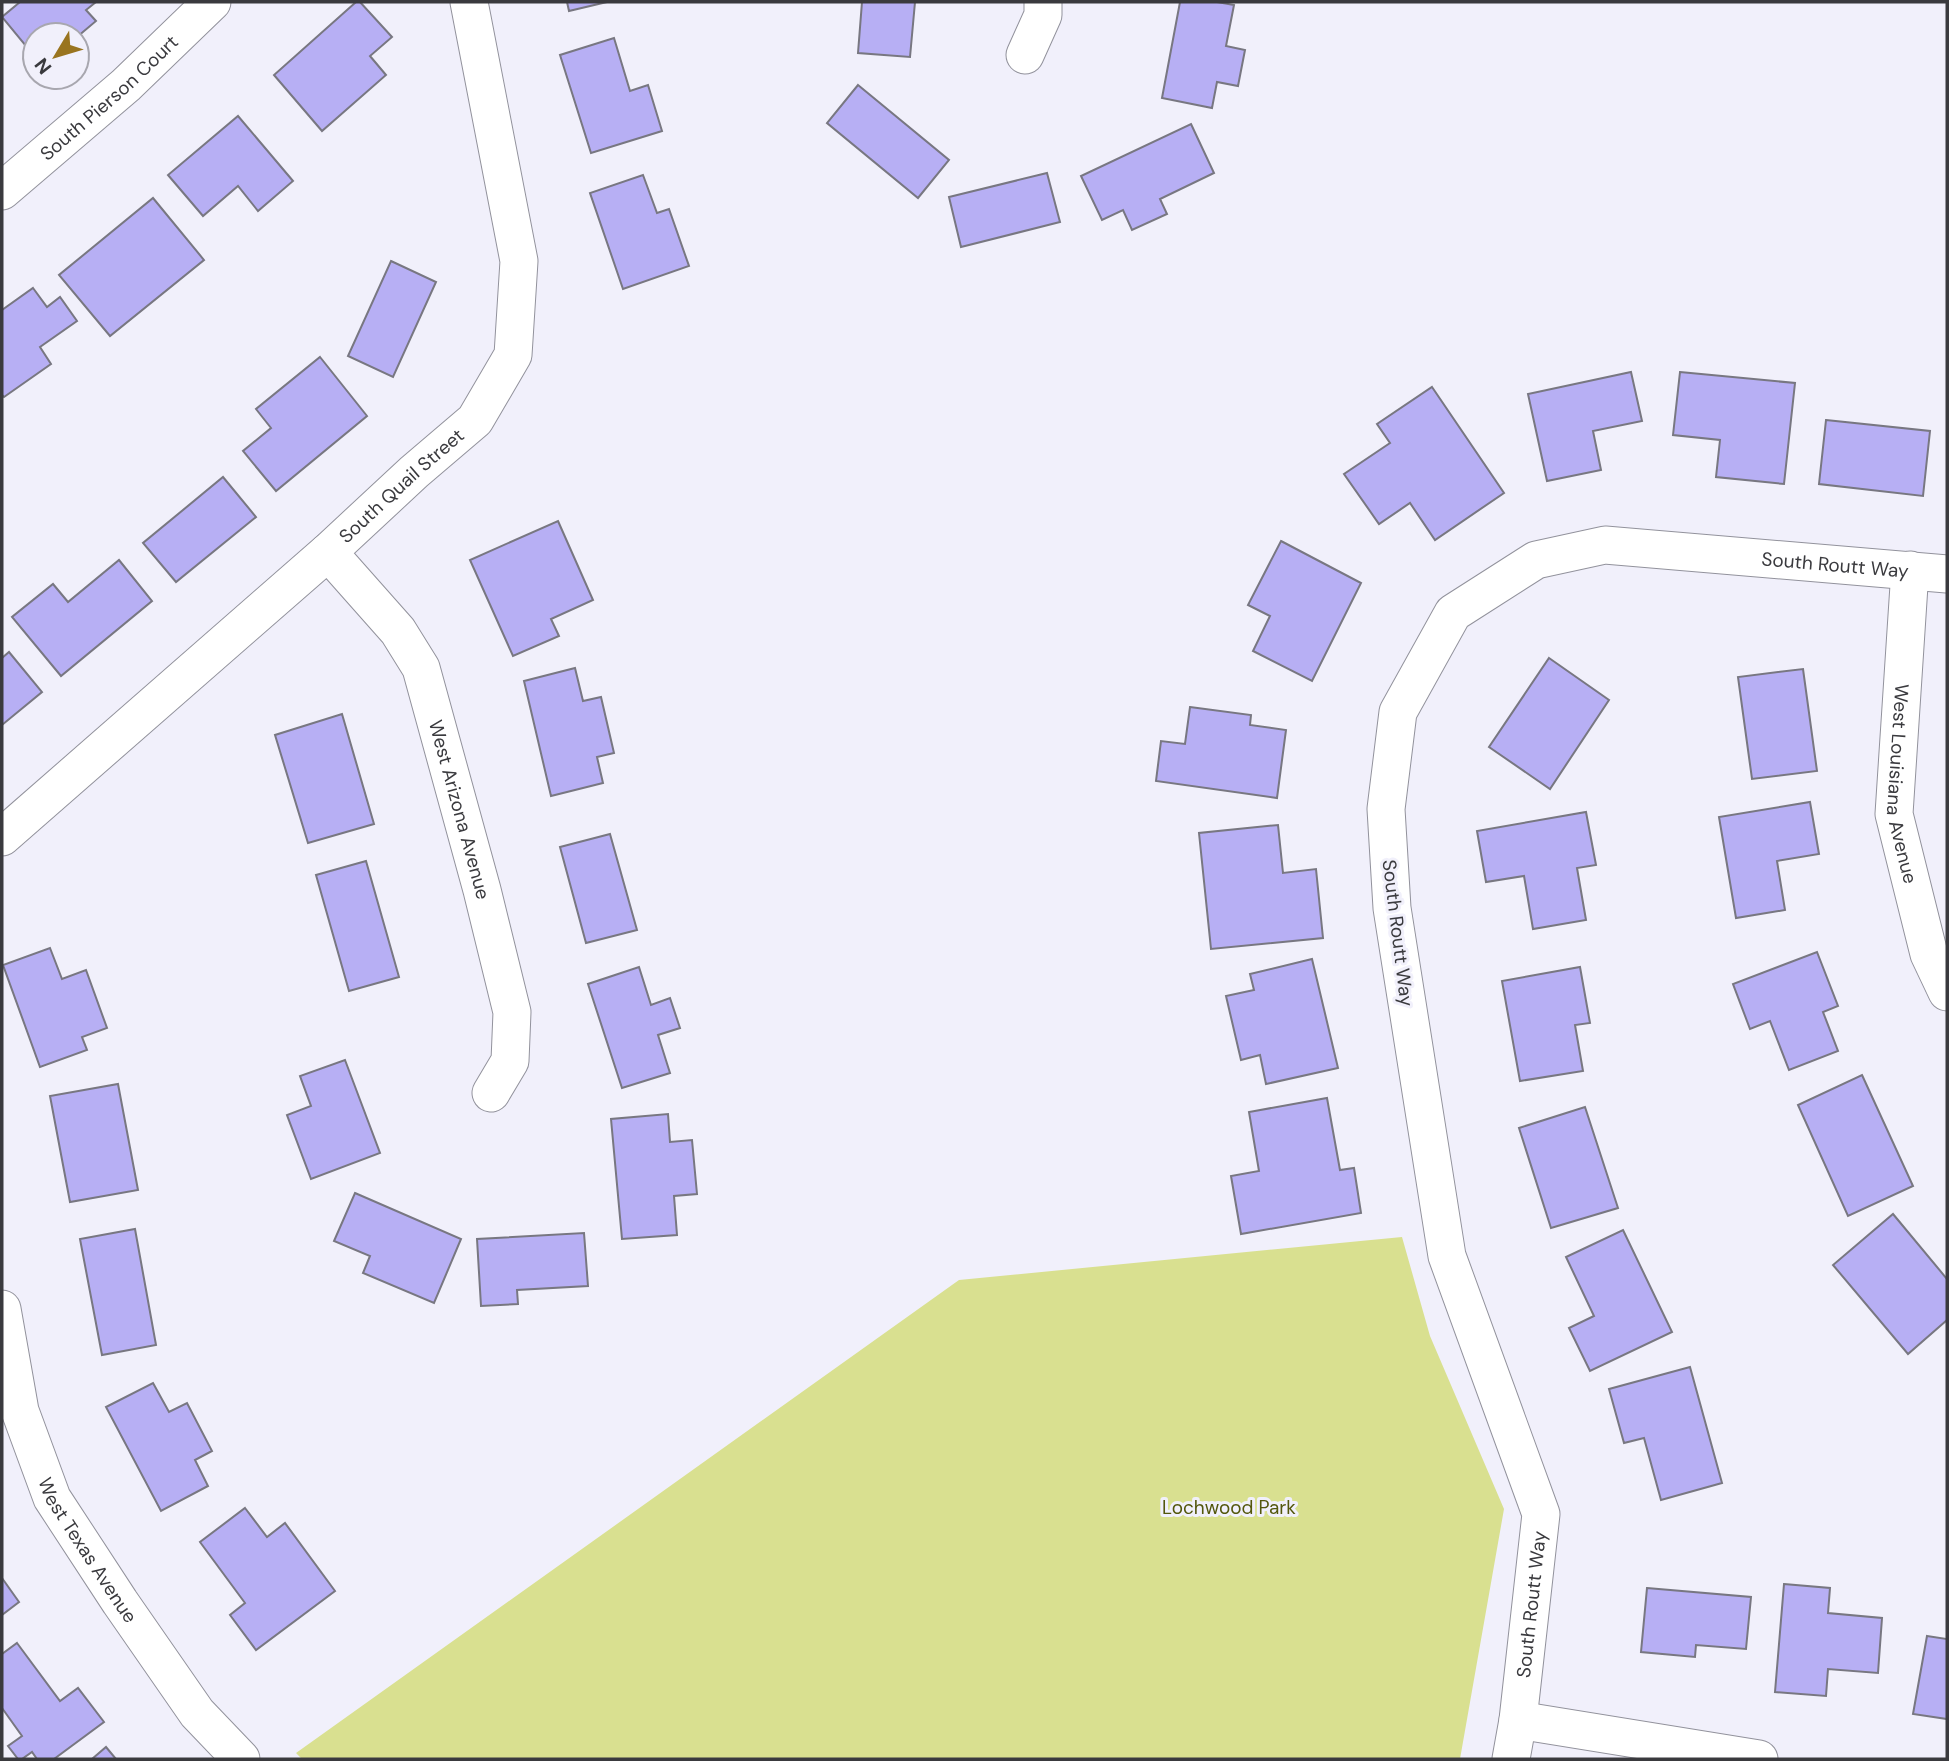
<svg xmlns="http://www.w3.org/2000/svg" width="1949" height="1761" font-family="'DM Sans',sans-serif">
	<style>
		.green { fill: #d9e090 }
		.building { fill: #b7aff4; stroke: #787781; stroke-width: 2 }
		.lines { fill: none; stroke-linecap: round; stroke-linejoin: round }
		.minor-casing { stroke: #92929c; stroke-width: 39 }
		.minor { stroke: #fff; stroke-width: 37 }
		.labels { text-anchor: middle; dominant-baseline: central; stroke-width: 6; stroke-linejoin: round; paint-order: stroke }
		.street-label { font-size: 19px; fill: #3a3a3e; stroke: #f1f0fb }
		.park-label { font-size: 19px; fill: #53570c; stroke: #f1f0fb }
	</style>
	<rect width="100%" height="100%" fill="#f1f0fb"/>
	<path class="green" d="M 1402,1237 L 1430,1336 L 1504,1509 L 1460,1759 L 302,1759 L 296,1753 L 959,1280 Z"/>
	<g class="building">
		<path d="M 20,2 L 96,2 L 86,10 L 96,21 L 77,37 L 35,35 L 35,57 L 2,17 Z"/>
		<path d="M 356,2 L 360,2 L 392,37 L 370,56 L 386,75 L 322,131 L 274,75 Z"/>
		<path d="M 567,2 L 607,2 L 569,11 Z"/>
		<path d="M 862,2 L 915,2 L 910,57 L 858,53 Z"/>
		<path d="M 1180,2 L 1217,2 L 1234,5 L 1226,46 L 1245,50 L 1238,86 L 1217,82 L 1212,108 L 1162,98 Z"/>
		<path d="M 614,38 L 630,91 L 648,85 L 662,131 L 591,153 L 560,55 Z"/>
		<path d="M 858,85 L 949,160 L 918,198 L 827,123 Z"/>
		<path d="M 238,116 L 293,181 L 258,211 L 238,186 L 203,216 L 168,175 Z"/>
		<path d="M 1191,124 L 1214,173 L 1160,199 L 1167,214 L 1132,230 L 1123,210 L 1102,220 L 1081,176 Z"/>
		<path d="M 1047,173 L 1060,222 L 961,247 L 949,197 Z"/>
		<path d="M 643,175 L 657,213 L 669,209 L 689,266 L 623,289 L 590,193 Z"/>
		<path d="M 153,198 L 204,260 L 110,336 L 59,275 Z"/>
		<path d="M 391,261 L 436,282 L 393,377 L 348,356 Z"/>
		<path d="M 33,288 L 47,307 L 60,297 L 77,321 L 40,347 L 51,364 L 4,397 L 2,395 L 2,310 Z"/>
		<path d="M 320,357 L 367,416 L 276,491 L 243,451 L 271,428 L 256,409 Z"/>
		<path d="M 1631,372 L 1642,421 L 1593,431 L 1601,470 L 1547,481 L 1528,394 Z"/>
		<path d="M 1680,372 L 1795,383 L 1784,484 L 1716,477 L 1720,440 L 1673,435 Z"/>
		<path d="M 1432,387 L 1504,493 L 1435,540 L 1410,503 L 1379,524 L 1344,474 L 1390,443 L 1377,424 Z"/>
		<path d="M 1826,420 L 1930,431 L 1923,496 L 1819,484 Z"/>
		<path d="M 223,477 L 256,517 L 176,582 L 143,543 Z"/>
		<path d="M 558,521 L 593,600 L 551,619 L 559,636 L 513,656 L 470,560 Z"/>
		<path d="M 1281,541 L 1361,583 L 1312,681 L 1253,651 L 1270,616 L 1248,605 Z"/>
		<path d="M 119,560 L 152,601 L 61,676 L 12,617 L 53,584 L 68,602 Z"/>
		<path d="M 9,652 L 42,692 L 2,725 L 2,658 Z"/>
		<path d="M 1549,658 L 1609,700 L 1550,789 L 1489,747 Z"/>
		<path d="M 575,668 L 583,701 L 601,697 L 614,753 L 597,757 L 603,783 L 551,796 L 524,681 Z"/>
		<path d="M 1803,669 L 1817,771 L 1752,779 L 1738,677 Z"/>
		<path d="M 1190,707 L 1251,715 L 1250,725 L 1286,730 L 1277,798 L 1156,781 L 1161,741 L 1185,744 Z"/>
		<path d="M 342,714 L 374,824 L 308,843 L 275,735 Z"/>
		<path d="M 1810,802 L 1819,854 L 1777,861 L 1785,910 L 1736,918 L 1719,817 Z"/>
		<path d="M 1586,812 L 1596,865 L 1577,868 L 1586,920 L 1533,929 L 1524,876 L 1486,882 L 1477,831 Z"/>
		<path d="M 1278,825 L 1283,873 L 1316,869 L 1323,938 L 1211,949 L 1199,833 Z"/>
		<path d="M 610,834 L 637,930 L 586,943 L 560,847 Z"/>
		<path d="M 366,861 L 399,977 L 349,991 L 316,875 Z"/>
		<path d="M 50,948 L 62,979 L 86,970 L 107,1028 L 82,1037 L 87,1050 L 40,1067 L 3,965 Z"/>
		<path d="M 1817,952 L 1838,1006 L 1823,1012 L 1838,1051 L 1789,1070 L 1770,1021 L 1750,1029 L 1733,984 Z"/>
		<path d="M 1312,959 L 1338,1068 L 1266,1084 L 1260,1055 L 1241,1060 L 1226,996 L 1254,990 L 1250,974 Z"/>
		<path d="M 639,967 L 651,1005 L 670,998 L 680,1028 L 658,1035 L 670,1073 L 622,1088 L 588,984 Z"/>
		<path d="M 1580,967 L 1590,1023 L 1575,1025 L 1583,1071 L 1520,1081 L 1502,981 Z"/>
		<path d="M 345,1060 L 380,1153 L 311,1179 L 287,1115 L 311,1106 L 300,1076 Z"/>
		<path d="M 1862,1075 L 1913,1186 L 1848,1216 L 1798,1105 Z"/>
		<path d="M 118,1084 L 138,1190 L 70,1202 L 50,1096 Z"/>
		<path d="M 1327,1098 L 1340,1170 L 1354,1168 L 1361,1213 L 1241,1234 L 1231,1176 L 1259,1171 L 1249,1112 Z"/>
		<path d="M 1585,1107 L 1618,1208 L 1551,1228 L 1519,1128 Z"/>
		<path d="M 668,1114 L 670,1142 L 692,1140 L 697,1194 L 674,1196 L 677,1235 L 622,1239 L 611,1119 Z"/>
		<path d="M 355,1193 L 461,1239 L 434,1303 L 363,1273 L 370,1256 L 334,1241 Z"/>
		<path d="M 1893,1214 L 1947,1279 L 1947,1320 L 1908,1354 L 1833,1265 Z"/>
		<path d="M 135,1229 L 156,1345 L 102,1355 L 80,1239 Z"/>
		<path d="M 1623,1230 L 1672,1332 L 1590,1371 L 1569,1328 L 1594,1316 L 1566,1257 Z"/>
		<path d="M 584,1233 L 588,1286 L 517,1290 L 518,1304 L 481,1306 L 477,1239 Z"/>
		<path d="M 1690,1367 L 1722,1483 L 1661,1500 L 1644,1438 L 1624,1443 L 1609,1389 Z"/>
		<path d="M 153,1383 L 169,1412 L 187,1403 L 212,1451 L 195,1460 L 208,1486 L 161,1511 L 106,1407 Z"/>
		<path d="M 245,1508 L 267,1537 L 285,1523 L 335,1591 L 256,1650 L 230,1615 L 245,1603 L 200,1542 Z"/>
		<path d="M 2,1578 L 19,1602 L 2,1615 Z"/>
		<path d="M 1784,1584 L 1830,1588 L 1828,1613 L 1882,1618 L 1878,1673 L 1828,1669 L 1826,1696 L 1775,1692 Z"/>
		<path d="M 1647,1588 L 1751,1597 L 1746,1649 L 1696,1645 L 1695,1657 L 1641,1652 Z"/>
		<path d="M 1927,1636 L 1947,1639 L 1947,1719 L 1913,1714 Z"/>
		<path d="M 17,1643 L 60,1701 L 78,1688 L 104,1722 L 54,1759 L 37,1759 L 32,1752 L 22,1759 L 18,1759 L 8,1746 L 22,1736 L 2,1708 L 2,1654 Z"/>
		<path d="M 106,1747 L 116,1759 L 92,1759 Z"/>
	</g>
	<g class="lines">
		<g class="minor-casing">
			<g id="minor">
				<path d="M 1025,55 L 1043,15 L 1043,2"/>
				<path id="s1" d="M 2,191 L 126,85 L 212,2"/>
				<path id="s2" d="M 328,552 L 398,631 L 421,668 L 482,890 L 512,1012 L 510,1061 L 491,1093"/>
				<path id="s3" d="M 1910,570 L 1894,814 L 1929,954 L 1947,992"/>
				<path id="s4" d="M 2,837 L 328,552 L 414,472 L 475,420 L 513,355 L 519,261 L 469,2"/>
				<path id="s5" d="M 2,1309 L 20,1411 L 52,1498 L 120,1602 L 197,1713 L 241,1759"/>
				<path d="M 1518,1720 L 1759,1759"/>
				<path id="s6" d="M 1511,1759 L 1518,1720 L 1541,1514 L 1447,1256 L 1392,908 L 1386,809 L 1398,712 L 1453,613 L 1536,560 L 1605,545 L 1947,574"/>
			</g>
		</g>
		<use href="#minor" class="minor"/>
	</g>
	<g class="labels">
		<g class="street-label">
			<text stroke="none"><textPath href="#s1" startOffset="142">South Pierson Court</textPath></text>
			<text stroke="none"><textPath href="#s4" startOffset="532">South Quail Street</textPath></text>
			<text stroke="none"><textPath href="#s6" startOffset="1584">South Routt Way</textPath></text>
			<text stroke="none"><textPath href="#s3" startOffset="215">West Louisiana Avenue</textPath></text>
			<text stroke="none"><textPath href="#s2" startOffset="296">West Arizona Avenue</textPath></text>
			<text transform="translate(1398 933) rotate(83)">South Routt Way</text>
			<text stroke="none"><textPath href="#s5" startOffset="259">West Texas Avenue</textPath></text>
			<text stroke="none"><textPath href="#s6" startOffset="156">South Routt Way</textPath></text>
		</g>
		<g class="park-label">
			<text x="1229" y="1507">Lochwood Park</text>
		</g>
	</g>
	<rect width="1949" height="1761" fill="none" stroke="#3a3a3e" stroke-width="7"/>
	<g transform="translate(56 56) rotate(232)"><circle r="33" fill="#f1f0fb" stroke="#a8a7af" stroke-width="2"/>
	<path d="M0-5L12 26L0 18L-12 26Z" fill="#99741f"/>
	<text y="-10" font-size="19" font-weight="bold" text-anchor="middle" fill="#3a3a3e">N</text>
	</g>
</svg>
